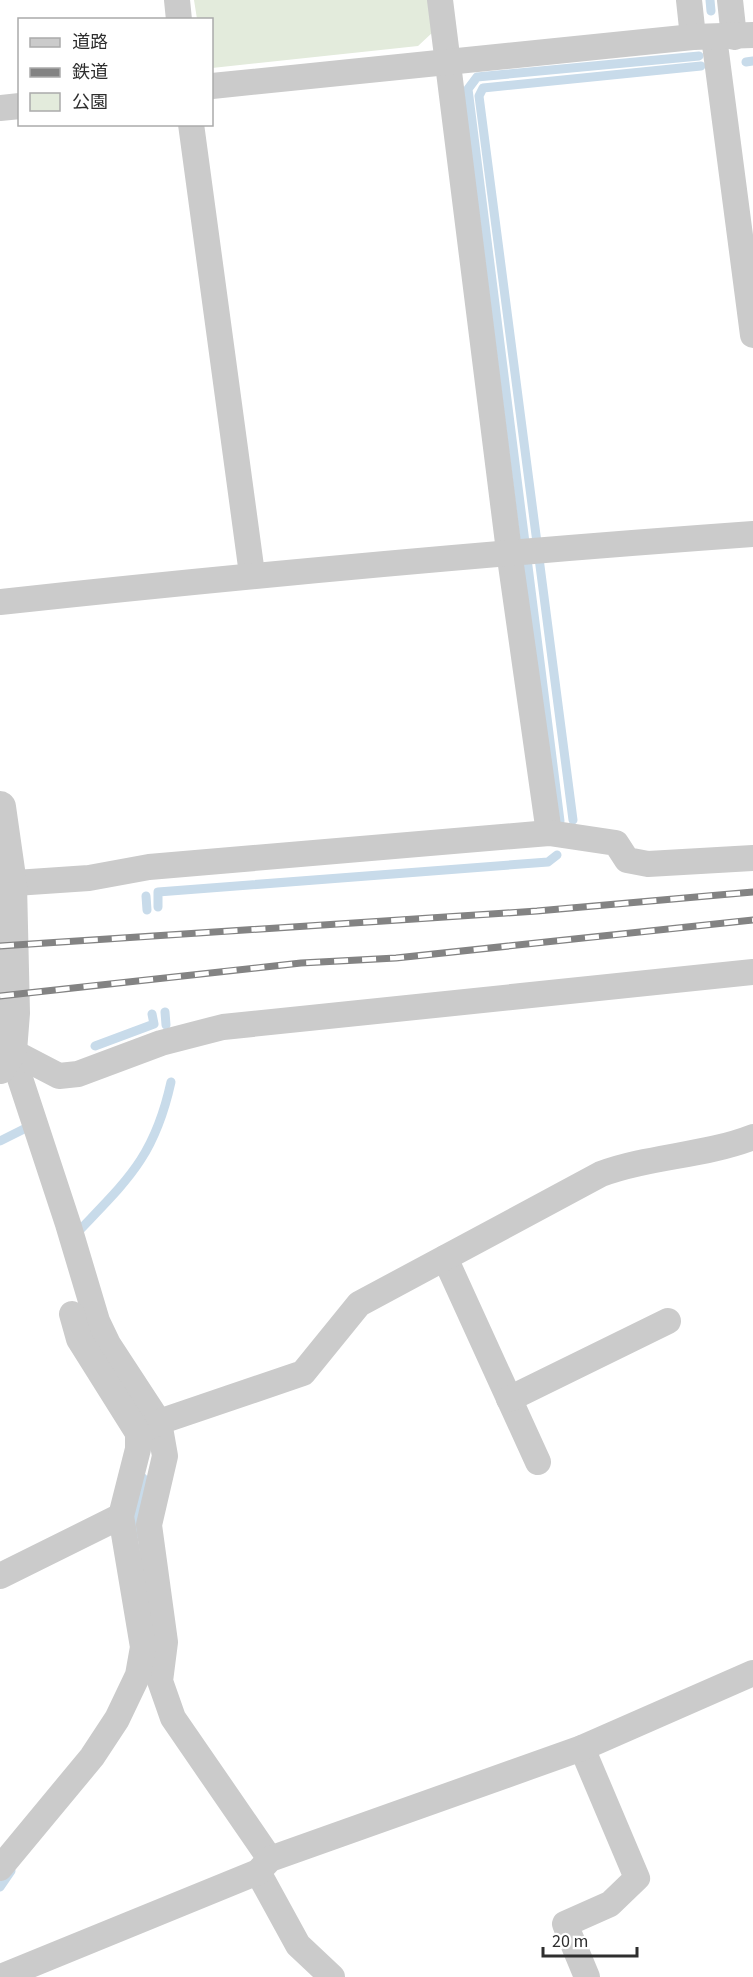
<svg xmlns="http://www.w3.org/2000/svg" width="753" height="1977" font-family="'Source Sans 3','Noto Sans JP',sans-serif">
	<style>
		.green { fill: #e3ebdc }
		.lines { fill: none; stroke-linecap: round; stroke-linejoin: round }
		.stream { stroke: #c8dbea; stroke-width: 9 }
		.minor { stroke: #cbcbcb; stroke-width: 26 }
		.tertiary { stroke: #cbcbcb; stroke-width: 32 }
		.rail-casing { stroke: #838383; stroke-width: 7 }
		.rail { stroke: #fff; stroke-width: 4.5; stroke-dasharray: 14; stroke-linecap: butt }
	</style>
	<rect width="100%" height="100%" fill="#fff"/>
	<path class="green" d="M 194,0 L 429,0 L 433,32 L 418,46 L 212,68 L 212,20 L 197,19 Z"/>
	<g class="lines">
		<g class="stream">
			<path d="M 710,0 L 711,11"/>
			<path d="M 746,62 L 753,61"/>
			<path d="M 573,820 L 479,96 L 483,88 L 701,66"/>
			<path d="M 560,821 L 468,89 L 477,77 L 699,56"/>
			<path d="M 146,896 L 147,910"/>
			<path d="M 158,907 L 158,892 L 548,862 L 557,855"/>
			<path d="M 165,1012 L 166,1025"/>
			<path d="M 95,1046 L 154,1024 L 152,1014"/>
			<path d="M 0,1141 L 24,1129"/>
			<path d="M 75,1235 C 126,1181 154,1159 171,1082"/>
			<path d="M 138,1533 L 136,1510 L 143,1478"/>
			<path d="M 0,1887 L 11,1871"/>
		</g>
		<g class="minor">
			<path d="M 177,0 L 179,20"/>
			<path d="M 440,0 L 509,551 L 549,833"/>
			<path d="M 689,0 L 693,37"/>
			<path d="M 730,0 L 734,37"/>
			<path d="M 714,37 L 753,335"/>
			<path d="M 212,86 L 693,37 L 753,35"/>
			<path d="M 0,108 L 20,106"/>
			<path d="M 191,124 L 252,574"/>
			<path d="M 0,602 C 251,575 501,552 753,534"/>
			<path d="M 0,884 L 89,878 L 149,867 L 549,833 L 616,843 L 627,860 L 648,864 L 753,858"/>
			<path d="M 11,1051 L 68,1224 L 97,1321 L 108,1344 L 159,1422 L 165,1456 L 149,1525 L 165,1642 L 160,1681 L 173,1718 L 270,1859"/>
			<path d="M 11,1051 L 59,1076 L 78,1074 L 161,1043 L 223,1027 L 753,972"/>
			<path d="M 445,1258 L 538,1462"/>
			<path d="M 509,1399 L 668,1321"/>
			<path d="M 138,1433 L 159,1422 L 303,1373 L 359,1304 L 601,1174 C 650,1156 704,1156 753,1137"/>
			<path d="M 0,1576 L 121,1516"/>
			<path d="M 582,1748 L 637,1878 L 610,1904 L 565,1924 L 587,1977"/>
			<path d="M 0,1868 L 92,1757 L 117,1719 L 138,1675 L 143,1647 L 121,1516 L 138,1449 L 138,1433 L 79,1339 L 72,1314"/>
			<path d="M 258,1872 L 298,1945 L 332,1977"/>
			<path d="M 1,1977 L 258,1872 L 270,1859 L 582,1748 L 753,1673"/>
		</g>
		<path class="tertiary" d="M 0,807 L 11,884 L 14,1013 L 11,1051 L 0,1068"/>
		<g class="rail-casing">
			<g id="rail">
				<path d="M 0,946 L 537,911 L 753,892"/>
				<path d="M 0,996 L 301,963 L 396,958 L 753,920"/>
			</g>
		</g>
		<use href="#rail" class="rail"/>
	</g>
	<rect x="18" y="18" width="195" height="108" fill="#ffffff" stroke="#ababab" stroke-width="1.5"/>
	<rect x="30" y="38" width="30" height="9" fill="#cbcbcb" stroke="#ababab" stroke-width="1.5"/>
	<text x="72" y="48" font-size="18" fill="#2e2e2e">道路</text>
	<rect x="30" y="68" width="30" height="9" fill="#838383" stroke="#ababab" stroke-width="1.5"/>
	<text x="72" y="78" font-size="18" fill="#2e2e2e">鉄道</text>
	<rect x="30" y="93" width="30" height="18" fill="#e3ebdc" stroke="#ababab" stroke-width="1.5"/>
	<text x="72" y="108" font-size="18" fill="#2e2e2e">公園</text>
	<path d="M543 1947v9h94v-9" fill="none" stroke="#2e2e2e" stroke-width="3"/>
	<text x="552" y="1947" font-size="18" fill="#2e2e2e" stroke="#ffffff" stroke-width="4.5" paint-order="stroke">20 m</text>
</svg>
